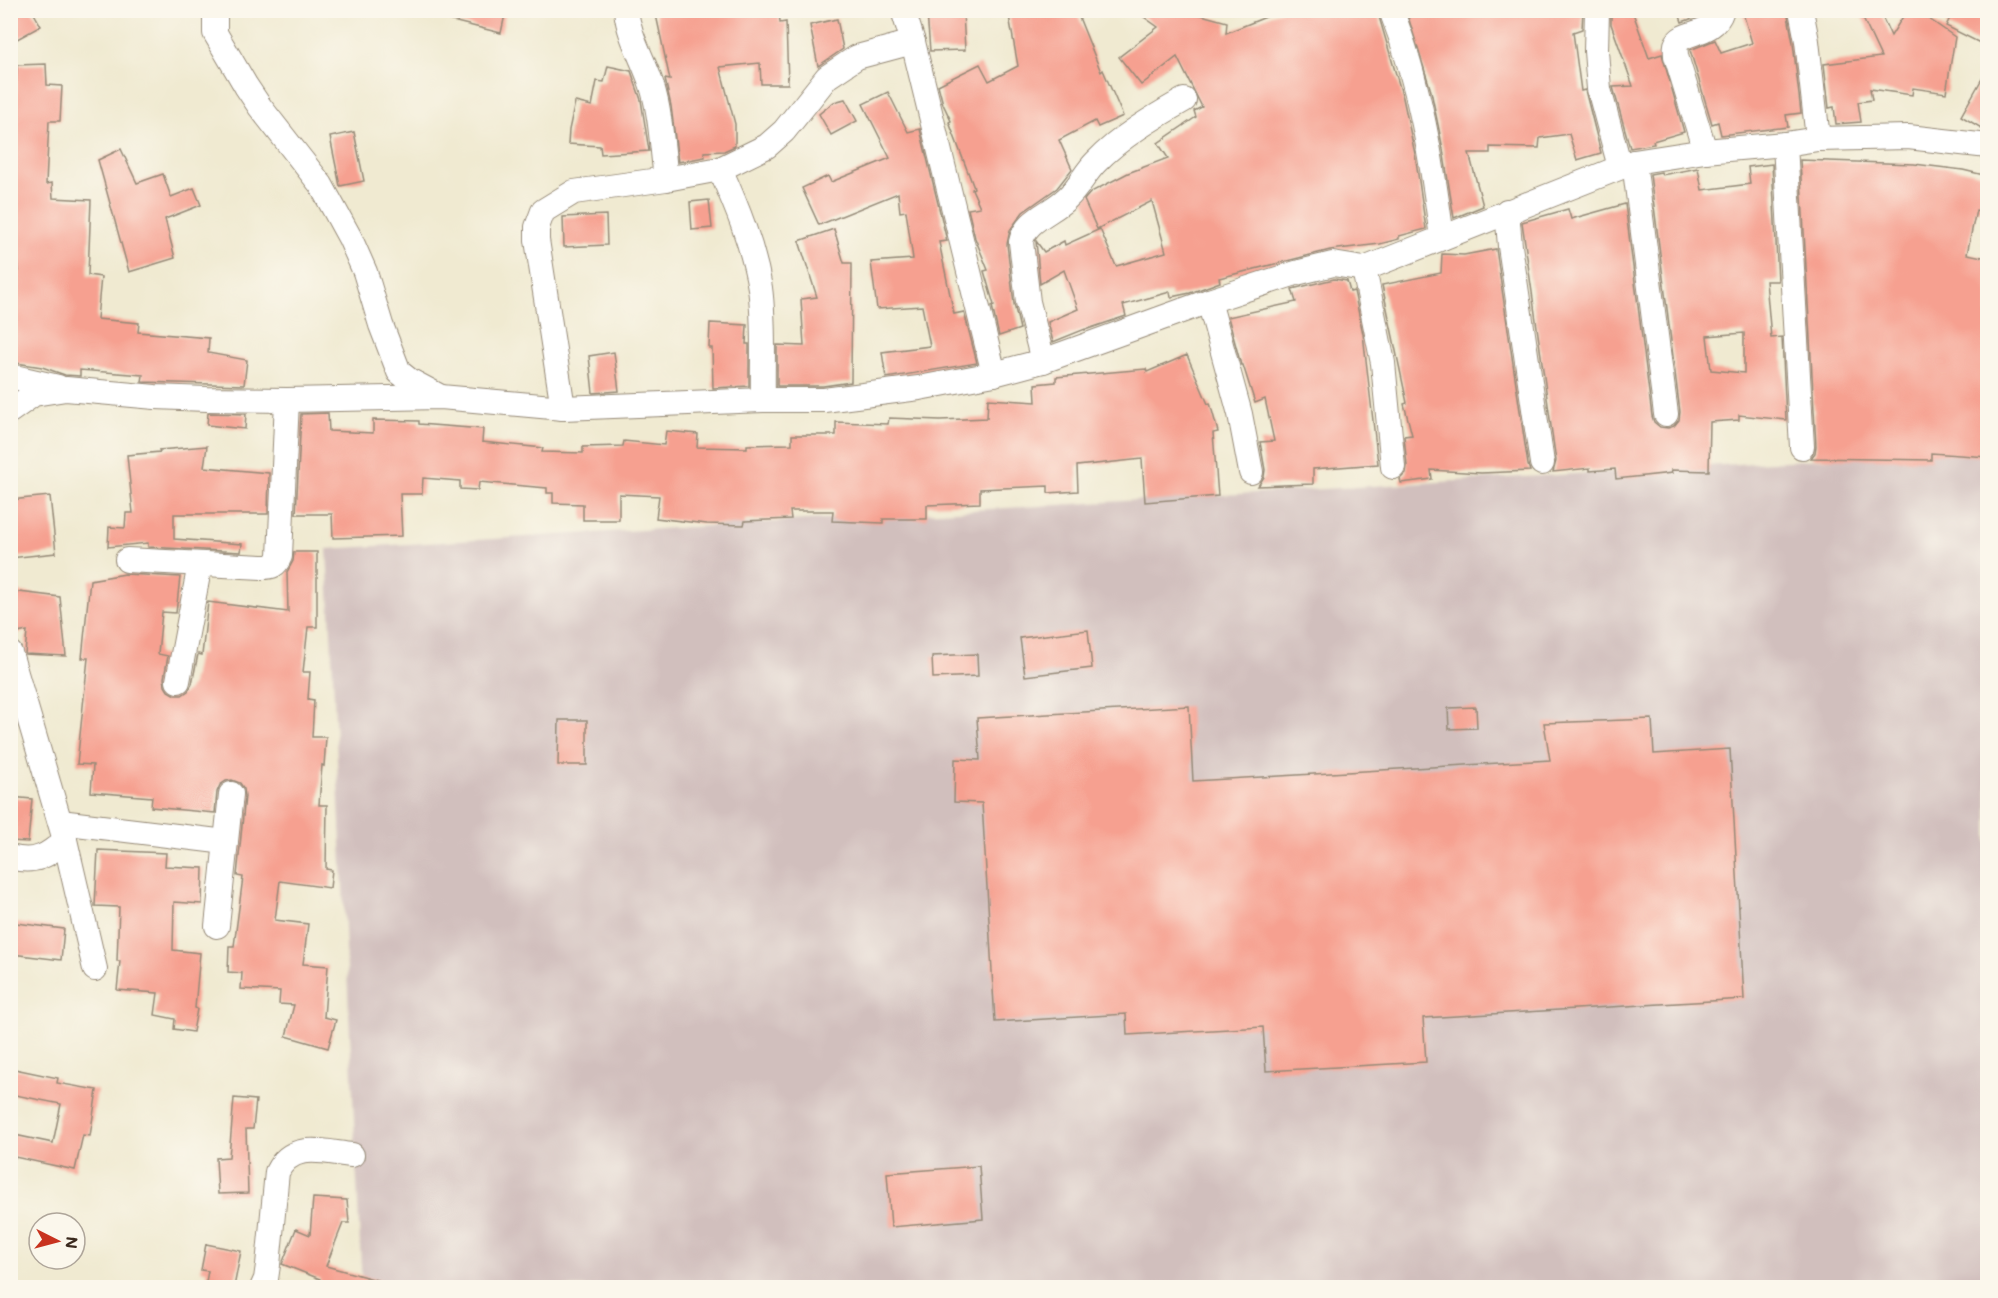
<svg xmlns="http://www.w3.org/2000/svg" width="1998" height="1298" font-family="Mali,sans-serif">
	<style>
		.industrial { fill: #d1bfbd }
		.building { fill: #f6a090; fill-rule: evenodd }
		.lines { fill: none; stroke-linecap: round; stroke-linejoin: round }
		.minor-casing { stroke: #968a78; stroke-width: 26 }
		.minor { stroke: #fff; stroke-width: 24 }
	</style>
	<rect width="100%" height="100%" fill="#fbf7ec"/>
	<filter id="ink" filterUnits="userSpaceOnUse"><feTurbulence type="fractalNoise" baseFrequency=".0167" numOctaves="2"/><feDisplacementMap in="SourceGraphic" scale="12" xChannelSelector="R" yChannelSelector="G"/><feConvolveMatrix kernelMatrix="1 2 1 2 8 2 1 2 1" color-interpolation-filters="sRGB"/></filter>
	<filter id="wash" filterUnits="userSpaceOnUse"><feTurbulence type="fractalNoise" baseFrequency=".008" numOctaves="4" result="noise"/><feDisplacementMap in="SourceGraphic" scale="24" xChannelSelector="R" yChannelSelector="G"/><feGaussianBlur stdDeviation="1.35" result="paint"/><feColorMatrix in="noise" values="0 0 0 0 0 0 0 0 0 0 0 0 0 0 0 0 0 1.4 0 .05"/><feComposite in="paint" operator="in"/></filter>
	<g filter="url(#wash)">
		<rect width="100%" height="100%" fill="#f0ead1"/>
		<path class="industrial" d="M 1987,449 L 1987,1287 L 362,1287 L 327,549 Z"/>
		<g id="blocks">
			<g class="building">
				<path d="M 22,10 L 32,10 L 41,26 L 10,43 L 10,17 Z"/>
				<path d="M 437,10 L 506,10 L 501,33 L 436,17 Z"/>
				<path d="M 655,10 L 779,10 L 780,23 L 786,22 L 788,84 L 761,84 L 760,63 L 720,67 L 735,124 L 735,146 L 724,151 L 704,152 L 705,157 L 678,162 L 671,106 L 665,79 L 670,80 Z"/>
				<path d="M 1037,10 L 1076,10 L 1101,72 L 1103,70 L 1123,116 L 1098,127 L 1095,121 L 1059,140 L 1072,169 L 1057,188 L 1023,212 L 1010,230 L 1007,244 L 1014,304 L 1020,329 L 999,336 L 992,306 L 994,305 L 984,271 L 988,270 L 975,238 L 968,209 L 980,207 L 972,189 L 974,188 L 949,122 L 951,121 L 943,104 L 938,85 L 980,64 L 989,81 L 1018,66 L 1009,16 Z"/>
				<path d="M 1134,10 L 1183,10 L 1227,22 L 1226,33 L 1283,10 L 1377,10 L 1403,98 L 1415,154 L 1426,229 L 1399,236 L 1399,239 L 1380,244 L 1330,250 L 1219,278 L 1220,282 L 1190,293 L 1171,297 L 1170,292 L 1123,305 L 1126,316 L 1085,330 L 1085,329 L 1053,342 L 1048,322 L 1078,309 L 1064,270 L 1040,284 L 1036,241 L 1044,252 L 1064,241 L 1065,245 L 1100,229 L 1116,266 L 1166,252 L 1152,201 L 1097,229 L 1084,200 L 1091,192 L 1128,173 L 1168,158 L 1158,143 L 1196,117 L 1194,111 L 1202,107 L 1177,57 L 1141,85 L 1119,57 L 1158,27 Z"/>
				<path d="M 1406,10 L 1583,10 L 1582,29 L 1573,32 L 1581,91 L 1585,90 L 1601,153 L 1577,160 L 1569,134 L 1540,138 L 1539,148 L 1490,147 L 1490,153 L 1469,153 L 1483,206 L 1454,218 L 1443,149 L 1431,91 Z"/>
				<path d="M 1611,10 L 1632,10 L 1649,58 L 1662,54 L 1684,132 L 1653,141 L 1654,144 L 1630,148 L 1613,87 L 1633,86 L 1611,24 Z"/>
				<path d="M 1678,10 L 1704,10 L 1704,12 L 1699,16 L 1682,22 Z"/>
				<path d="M 1742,10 L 1787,10 L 1793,43 L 1801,113 L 1786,115 L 1788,127 L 1721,135 L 1718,122 L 1712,124 L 1690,50 L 1715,40 L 1721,53 L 1752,43 Z"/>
				<path d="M 1859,10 L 1879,10 L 1891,36 L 1907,10 L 1916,10 L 1955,37 L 1946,93 L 1913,88 L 1912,95 L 1870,89 L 1872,100 L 1858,102 L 1861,122 L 1836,124 L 1834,107 L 1829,108 L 1824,64 L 1881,57 Z"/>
				<path d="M 1954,10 L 1988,10 L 1988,47 L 1946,26 Z"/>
				<path d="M 963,12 L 965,50 L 930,51 L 927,13 Z"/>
				<path d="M 837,19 L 843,49 L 818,66 L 810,25 Z"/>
				<path d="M 46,64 L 47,85 L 62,86 L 60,121 L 49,121 L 46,184 L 52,183 L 53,198 L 91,200 L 88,275 L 101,277 L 97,319 L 139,323 L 138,332 L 209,338 L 208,353 L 247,360 L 244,385 L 142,382 L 143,375 L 80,370 L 80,376 L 65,375 L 42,367 L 10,362 L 10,270 L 19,271 L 10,177 L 10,131 L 14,132 L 17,65 Z"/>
				<path d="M 608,66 L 631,71 L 641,100 L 649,151 L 601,154 L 600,146 L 568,144 L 569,130 L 575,102 L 592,106 L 597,81 L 604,82 Z"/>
				<path d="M 1988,68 L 1988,132 L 1961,116 Z"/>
				<path d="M 888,92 L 908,132 L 920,129 L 947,241 L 939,242 L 954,314 L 964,312 L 977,363 L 886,378 L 882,352 L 930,346 L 922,306 L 877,309 L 871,262 L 913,259 L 906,211 L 900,212 L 898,193 L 819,225 L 802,188 L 828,176 L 831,182 L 890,158 L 863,104 Z"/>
				<path d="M 845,99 L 857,121 L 831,135 L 819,114 L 834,102 Z"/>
				<path d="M 354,132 L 364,181 L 340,186 L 330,137 Z"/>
				<path d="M 121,149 L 137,183 L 163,174 L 171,197 L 194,188 L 201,205 L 165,219 L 175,258 L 129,272 L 98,160 Z"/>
				<path d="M 1800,160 L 1914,164 L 1963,170 L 1988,176 L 1988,212 L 1976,210 L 1967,254 L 1988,258 L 1988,457 L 1931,453 L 1931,460 L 1811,458 L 1815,453 L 1816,446 Z"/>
				<path d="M 1772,164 L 1778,281 L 1766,281 L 1771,338 L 1782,337 L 1786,420 L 1739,415 L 1739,420 L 1710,422 L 1709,471 L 1671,470 L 1672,473 L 1616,479 L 1615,469 L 1590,471 L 1590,468 L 1553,472 L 1556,461 L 1522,222 L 1568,209 L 1571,219 L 1625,204 L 1652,416 L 1654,422 L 1660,427 L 1668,428 L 1674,426 L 1679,420 L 1680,412 L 1650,174 L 1661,172 L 1662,175 L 1698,168 L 1702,190 L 1750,184 L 1748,167 ZM 1744,333 L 1744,373 L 1711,370 L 1707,336 Z"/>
				<path d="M 709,200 L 712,228 L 692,230 L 690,202 Z"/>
				<path d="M 606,215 L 607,245 L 564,247 L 563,217 Z"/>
				<path d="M 834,229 L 844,263 L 852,263 L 851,382 L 823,386 L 777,386 L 777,345 L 804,346 L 801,299 L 817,297 L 799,241 Z"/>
				<path d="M 1496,249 L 1528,465 L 1530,471 L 1481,473 L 1431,470 L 1432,479 L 1401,483 L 1400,479 L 1406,473 L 1407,466 L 1404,436 L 1412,435 L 1404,404 L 1407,403 L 1382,285 L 1441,273 L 1442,254 L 1464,255 Z"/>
				<path d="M 1334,279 L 1347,281 L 1350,292 L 1354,291 L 1363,334 L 1378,464 L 1313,469 L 1313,484 L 1258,486 L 1264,477 L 1265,470 L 1260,442 L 1274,441 L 1265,399 L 1255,403 L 1243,365 L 1241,365 L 1228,317 L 1296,302 L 1292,289 Z"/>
				<path d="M 710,323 L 747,325 L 746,344 L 749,344 L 749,386 L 713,388 L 712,348 L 709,348 Z"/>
				<path d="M 614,352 L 619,391 L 593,393 L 589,356 Z"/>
				<path d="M 1187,355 L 1208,404 L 1210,403 L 1218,432 L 1213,433 L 1218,496 L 1145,502 L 1142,459 L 1077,466 L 1078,491 L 1048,493 L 1048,486 L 980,489 L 980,503 L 927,505 L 927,519 L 883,519 L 883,523 L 832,521 L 833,511 L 790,511 L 791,519 L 745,521 L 744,525 L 707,524 L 656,518 L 659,496 L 619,494 L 619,520 L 583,520 L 583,504 L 553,503 L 553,493 L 547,493 L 547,488 L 479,482 L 478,490 L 460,489 L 460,481 L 423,478 L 422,494 L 400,494 L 402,536 L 333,538 L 332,514 L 296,514 L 301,414 L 328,413 L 329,431 L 373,433 L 373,420 L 419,421 L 419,424 L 483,429 L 482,442 L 543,448 L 542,452 L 583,453 L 583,447 L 623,446 L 624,441 L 664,445 L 666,431 L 698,434 L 697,447 L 747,448 L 747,445 L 792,444 L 792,435 L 836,435 L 836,422 L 888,424 L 889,418 L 940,420 L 987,418 L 988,399 L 1036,402 L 1035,384 L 1056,382 L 1056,377 L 1146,369 L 1147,372 Z"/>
				<path d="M 208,413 L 246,414 L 245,429 L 207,425 Z"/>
				<path d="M 207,446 L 204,467 L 269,473 L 268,514 L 174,514 L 174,539 L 242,544 L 241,552 L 148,547 L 148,543 L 108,547 L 109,527 L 125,528 L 126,513 L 133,513 L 127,455 L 160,452 L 159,450 Z"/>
				<path d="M 50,496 L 56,553 L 10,558 L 10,500 Z"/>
				<path d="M 294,552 L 317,552 L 317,627 L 308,627 L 303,672 L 310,672 L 308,699 L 314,700 L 312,737 L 326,737 L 324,766 L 322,765 L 319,805 L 327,805 L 326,869 L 332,870 L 330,888 L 280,881 L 275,920 L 308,924 L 303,964 L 328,966 L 324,1017 L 336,1020 L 328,1048 L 286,1036 L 294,1005 L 279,1004 L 280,991 L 241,989 L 242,973 L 228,972 L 229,946 L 234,946 L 243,877 L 237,876 L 245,796 L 244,789 L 240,783 L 232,780 L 226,781 L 220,785 L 217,792 L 215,813 L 151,807 L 152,797 L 91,792 L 93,765 L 77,764 L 88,658 L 82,658 L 90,580 L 125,574 L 180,577 L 176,613 L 162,612 L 158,654 L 168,656 L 164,678 L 165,686 L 168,691 L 175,695 L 182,695 L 188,691 L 192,684 L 198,654 L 202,655 L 208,602 L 288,612 L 287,572 L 293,561 Z"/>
				<path d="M 19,592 L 60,597 L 66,656 L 25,654 L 27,631 L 13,634 L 10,621 L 10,594 Z"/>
				<path d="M 1088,630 L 1092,668 L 1025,676 L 1020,638 Z"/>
				<path d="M 977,654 L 978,676 L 933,678 L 932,656 Z"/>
				<path d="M 1189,706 L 1193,781 L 1550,760 L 1544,723 L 1652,719 L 1654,754 L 1730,749 L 1744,999 L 1423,1018 L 1426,1062 L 1266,1071 L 1263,1027 L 1127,1035 L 1126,1014 L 995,1022 L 982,803 L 954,802 L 955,759 L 980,760 L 977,718 Z"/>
				<path d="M 1476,707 L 1477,728 L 1449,729 L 1448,708 Z"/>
				<path d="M 559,720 L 587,720 L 587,765 L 558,765 Z"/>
				<path d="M 10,797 L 32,799 L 28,842 L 10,841 Z"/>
				<path d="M 98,850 L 166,853 L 165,866 L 203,868 L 202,904 L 174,902 L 173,950 L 200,953 L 195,1008 L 197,1009 L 193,1032 L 174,1029 L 175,1019 L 155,1015 L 158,993 L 117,990 L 120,961 L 117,961 L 119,907 L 95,906 Z"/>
				<path d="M 16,923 L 64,929 L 61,960 L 12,954 Z"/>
				<path d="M 10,1068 L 58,1078 L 57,1083 L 97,1090 L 90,1136 L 83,1135 L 75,1170 L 10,1156 L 10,1134 L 53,1143 L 61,1104 L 10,1094 Z"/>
				<path d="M 234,1098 L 256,1100 L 253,1129 L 246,1129 L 248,1193 L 218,1194 L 216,1158 L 229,1157 Z"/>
				<path d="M 979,1166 L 983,1219 L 891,1227 L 887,1173 Z"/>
				<path d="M 313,1198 L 347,1200 L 349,1223 L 343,1223 L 326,1266 L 384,1282 L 383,1287 L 317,1287 L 320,1279 L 282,1264 L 296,1229 L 310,1235 Z"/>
				<path d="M 206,1244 L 241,1251 L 234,1287 L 205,1287 L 208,1271 L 201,1270 Z"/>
			</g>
		</g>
	</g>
	<g filter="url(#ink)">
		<use href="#blocks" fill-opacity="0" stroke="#968a78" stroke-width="1.5"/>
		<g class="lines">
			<g class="minor-casing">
				<g id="minor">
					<path d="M 215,10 L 215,33 L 246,86 L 260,107 L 321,185 L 350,238 L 365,272 L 381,325 L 399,372 L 409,380 L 439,396"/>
					<path d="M 626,10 C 629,38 644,60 652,86 C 661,115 662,148 666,179"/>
					<path d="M 903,10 L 913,42 L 994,374"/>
					<path d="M 1391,10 C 1420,84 1432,161 1442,238"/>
					<path d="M 1597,10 L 1596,51 L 1599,89 L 1620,167"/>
					<path d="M 1801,10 L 1807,41 L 1818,139"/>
					<path d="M 1785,144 L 1802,447"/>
					<path d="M 1705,151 L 1676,56 C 1676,52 1675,49 1676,45 C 1682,29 1713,38 1722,10"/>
					<path d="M 1634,162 L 1666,414"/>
					<path d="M 720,169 C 737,207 753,246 760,288 C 765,324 762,363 763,400"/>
					<path d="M 1507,211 L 1510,246 L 1542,463"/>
					<path d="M 1364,269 L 1383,363 L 1393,467"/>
					<path d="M 1209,301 L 1240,414 L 1251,472"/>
					<path d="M 1043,361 L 1028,302 L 1021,242 C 1025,220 1052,213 1067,198 C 1079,187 1085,173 1096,162 C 1120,137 1154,117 1184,100"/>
					<path d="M 10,376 L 58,387"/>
					<path d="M 563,408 L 537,240 L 537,227 L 543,211 L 574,192 L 666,179 L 720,169 L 767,146 L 784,131 L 827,77 L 857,57 L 913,42"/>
					<path d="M 10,411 L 34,394 L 66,389 L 155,397 L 207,399 L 287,400 L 441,397 L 563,408 L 763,400 L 824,400 L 919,388 L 994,374 L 1043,361 L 1209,301 L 1296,273 L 1333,264 L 1364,269 L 1634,162 L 1705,151 L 1785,144 L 1818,139 L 1908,137 L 1988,146"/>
					<path d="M 127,560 L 262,567 C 272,567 276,566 280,556 L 287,400"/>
					<path d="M 10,653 L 65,840 L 95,969"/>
					<path d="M 178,681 L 200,564"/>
					<path d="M 60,822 L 226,842"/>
					<path d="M 10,857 C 35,864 48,856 65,840"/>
					<path d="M 217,926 L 231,794"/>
					<path d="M 262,1288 L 266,1279 L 268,1265 L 277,1172 C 292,1141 323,1152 352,1155"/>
				</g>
			</g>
			<use href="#minor" class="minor"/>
		</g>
	</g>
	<rect width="1998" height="1298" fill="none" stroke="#fbf7ec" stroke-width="36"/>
	<g transform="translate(57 1241) rotate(96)"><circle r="28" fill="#fbf7ec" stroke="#aea59a" stroke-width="1.5"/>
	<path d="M0-4.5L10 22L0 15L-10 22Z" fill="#c8321e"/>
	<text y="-9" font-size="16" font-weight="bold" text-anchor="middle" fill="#3b2a1e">N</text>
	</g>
</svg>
